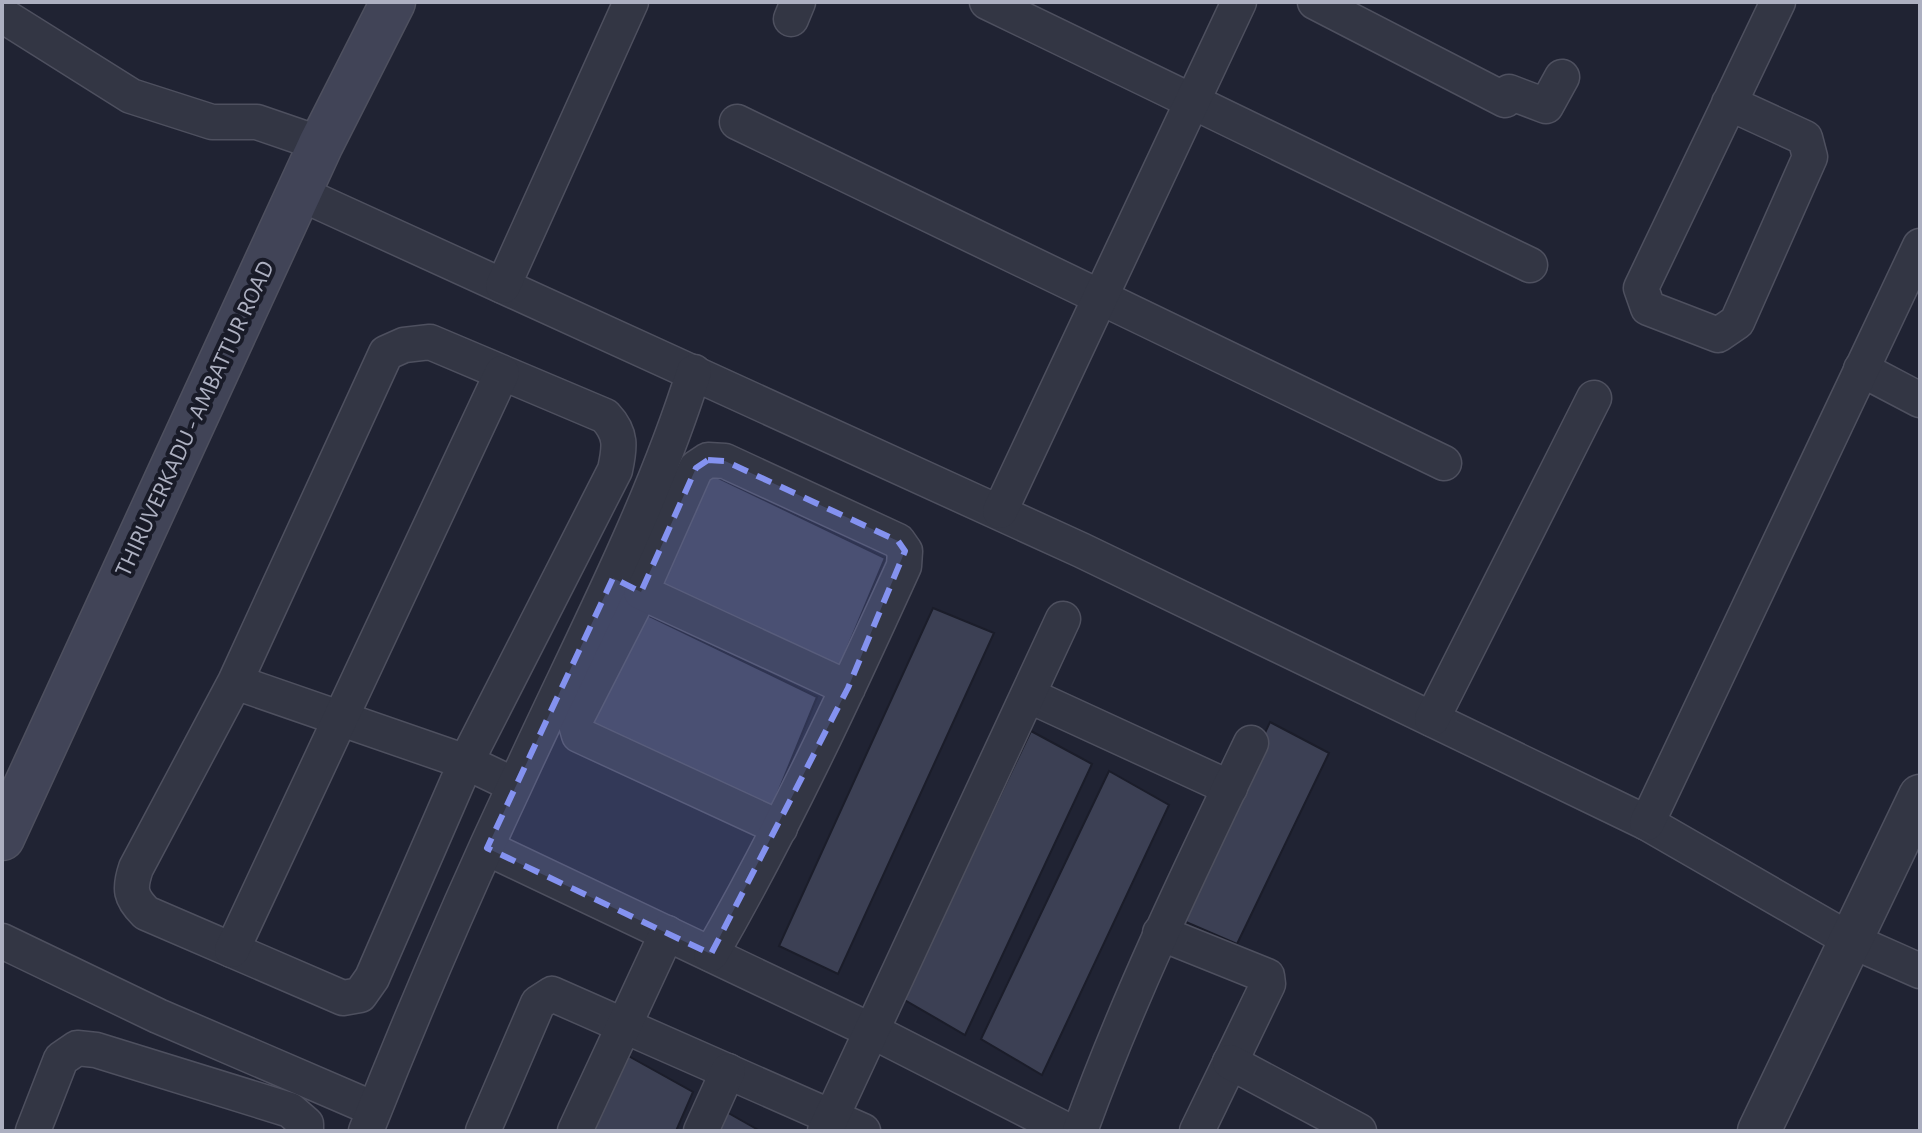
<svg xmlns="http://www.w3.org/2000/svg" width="1922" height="1133" font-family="'Alegreya Sans',sans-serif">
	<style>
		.building { fill: #3c4054; stroke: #1b1d2a; stroke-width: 2 }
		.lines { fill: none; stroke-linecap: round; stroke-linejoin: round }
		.minor-casing { stroke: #4e505f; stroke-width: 37 }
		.tertiary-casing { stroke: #4e505f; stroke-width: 45 }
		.secondary-casing { stroke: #4e505f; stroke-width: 47 }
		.minor { stroke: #333644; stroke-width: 34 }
		.tertiary { stroke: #333644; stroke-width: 42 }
		.secondary { stroke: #414457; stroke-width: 44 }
		.marked { fill: #8492f0; fill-opacity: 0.2; stroke: #8492f0; stroke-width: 6; stroke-dasharray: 16 10; stroke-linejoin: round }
		.labels { text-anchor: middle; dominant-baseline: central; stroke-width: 8; stroke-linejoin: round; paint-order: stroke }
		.street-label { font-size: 24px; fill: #adb0c1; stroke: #191b28 }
	</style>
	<rect width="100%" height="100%" fill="#202333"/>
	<g class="building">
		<path d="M 706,472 L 885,558 L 839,668 L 659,585 Z"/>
		<path d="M 933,608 L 994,633 L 838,974 L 779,946 Z"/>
		<path d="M 639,611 L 817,697 L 772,807 L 591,724 Z"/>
		<path d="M 1270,722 L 1329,753 L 1237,944 L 1179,919 Z"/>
		<path d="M 1031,731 L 1092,764 L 965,1035 L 903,999 Z"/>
		<path d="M 1109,771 L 1169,805 L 1042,1075 L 981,1039 Z"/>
		<path d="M 623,1053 L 693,1092 L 676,1131 L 590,1131 Z"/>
		<path d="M 723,1110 L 760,1131 L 714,1131 Z"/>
	</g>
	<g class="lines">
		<g class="minor-casing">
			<g id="minor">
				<path d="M 987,2 L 1530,265"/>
				<path d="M 1315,2 L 1505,100 L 1509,92 L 1546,106 L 1562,77"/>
				<path d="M 2,15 L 131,96 L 212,122 L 257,122 L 321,144"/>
				<path d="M 791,19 L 798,2"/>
				<path d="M 1729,103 L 1805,138 L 1810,157 L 1737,322 L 1718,335 L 1648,308 L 1641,288 L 1778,2"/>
				<path d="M 737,122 L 1444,463"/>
				<path d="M 299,193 L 1081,550 L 1647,823 L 1850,940 L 1920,971"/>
				<path d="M 503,286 L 631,2"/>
				<path d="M 1861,369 L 1920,400"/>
				<path d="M 1000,511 L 1239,2"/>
				<path d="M 621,582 L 641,592 L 575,721 L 579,735 L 780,828"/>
				<path d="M 235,682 L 386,353 L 404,345 L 430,342 L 605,416 C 622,434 620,447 615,470 L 466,762 L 372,978 L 360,995 L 343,998 L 146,913 C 130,897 129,889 136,868 L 235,682 L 466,762 L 514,785"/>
				<path d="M 1030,696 L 1230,788"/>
				<path d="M 1432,719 L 1594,398"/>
				<path d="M 1647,823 L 1920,246"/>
				<path d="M 487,848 L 872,1031 L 1068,1131"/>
				<path d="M 1160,933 L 1267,976 L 1268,984 L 1197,1131"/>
				<path d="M 2,941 L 158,1016 L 374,1109"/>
				<path d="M 232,950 L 502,373"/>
				<path d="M 711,954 C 783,829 844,698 904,566 L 905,551 L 898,541 L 725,461 L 708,460 L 696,468 L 641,592 L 848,688"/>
				<path d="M 1230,1062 L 1359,1131"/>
				<path d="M 33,1131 L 61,1059 L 77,1048 L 96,1050 L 290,1110 L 306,1124 L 306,1131"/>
				<path d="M 366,1131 C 412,1015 462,898 515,785 C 577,649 649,515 694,372"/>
				<path d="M 483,1131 L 538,1003 L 552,994 L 863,1131"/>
				<path d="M 575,1131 L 667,933"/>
				<path d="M 701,1131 L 728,1071"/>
				<path d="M 825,1131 L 1063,619"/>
				<path d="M 1080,1131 C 1128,998 1190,870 1251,743"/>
			</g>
		</g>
		<g class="tertiary-casing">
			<path id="tertiary" d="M 1759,1131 L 1920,796"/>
		</g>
		<g class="secondary-casing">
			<path id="secondary" d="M 2,838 L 321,144 L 393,2"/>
		</g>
		<use href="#minor" class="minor"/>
		<use href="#tertiary" class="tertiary"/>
		<use href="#secondary" class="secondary"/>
	</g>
	<path class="marked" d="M 708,460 L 725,461 L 898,541 L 905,551 L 848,688 L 711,954 L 487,848 L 613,578 L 641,592 L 696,468 Z"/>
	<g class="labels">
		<g class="street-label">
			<text transform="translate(195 419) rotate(-65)">THIRUVERKADU - AMBATTUR ROAD</text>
		</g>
	</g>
	<rect width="1922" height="1133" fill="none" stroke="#adb0c1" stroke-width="8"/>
</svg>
